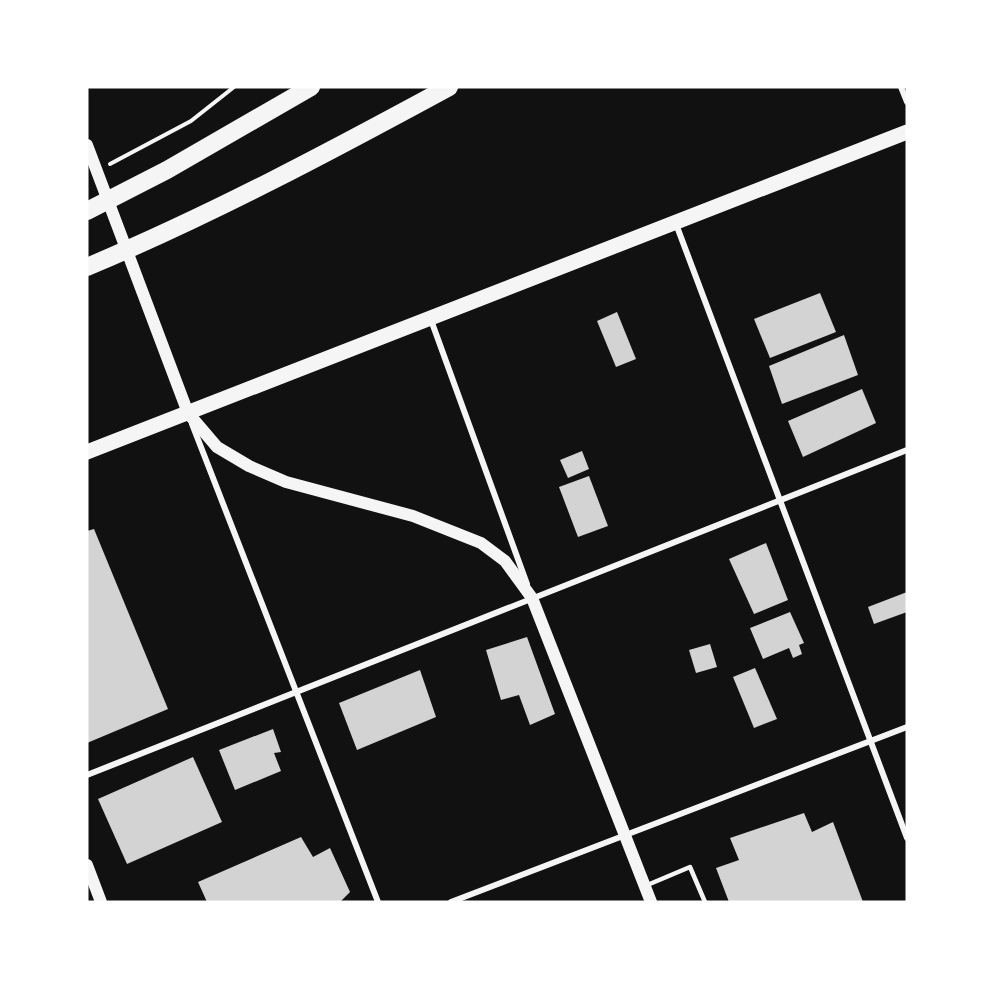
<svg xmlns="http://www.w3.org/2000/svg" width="994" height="989" font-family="'Fira Sans',sans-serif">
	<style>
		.building { fill: #d3d3d3 }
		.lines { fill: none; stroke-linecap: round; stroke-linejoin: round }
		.path { stroke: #f5f5f5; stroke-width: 4 }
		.service { stroke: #f5f5f5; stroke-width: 4.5 }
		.minor { stroke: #f5f5f5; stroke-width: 6 }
		.secondary { stroke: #f5f5f5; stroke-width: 12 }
		.primary { stroke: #f5f5f5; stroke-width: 15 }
		.motorway { stroke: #f5f5f5; stroke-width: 18 }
	</style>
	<rect width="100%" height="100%" fill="#111"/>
	<g class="building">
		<path d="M 820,293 L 836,332 L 770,358 L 754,319 Z"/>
		<path d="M 617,312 L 636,359 L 616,367 L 597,321 Z"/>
		<path d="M 844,335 L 858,375 L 782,404 L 769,366 Z"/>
		<path d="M 862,389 L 876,423 L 803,457 L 788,421 Z"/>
		<path d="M 582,451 L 589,469 L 568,478 L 560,460 Z"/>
		<path d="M 589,476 L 608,526 L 578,537 L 559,487 Z"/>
		<path d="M 94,529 L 168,709 L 87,743 L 87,531 Z"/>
		<path d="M 766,543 L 788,600 L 754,614 L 729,559 Z"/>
		<path d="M 907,592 L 907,612 L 874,624 L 868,607 Z"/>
		<path d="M 790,612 L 804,643 L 799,645 L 802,654 L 793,658 L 789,648 L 763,659 L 750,628 Z"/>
		<path d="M 527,637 L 555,714 L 530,725 L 519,695 L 501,700 L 486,650 Z"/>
		<path d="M 710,644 L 717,667 L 696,673 L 689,650 Z"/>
		<path d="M 755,668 L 777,719 L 754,728 L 733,677 Z"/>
		<path d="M 420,670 L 436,717 L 357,750 L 339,703 Z"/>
		<path d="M 273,729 L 281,752 L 274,753 L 281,771 L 235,790 L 219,750 Z"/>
		<path d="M 193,757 L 222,822 L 127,864 L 98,799 Z"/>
		<path d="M 804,813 L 812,832 L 833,822 L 863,902 L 729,902 L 716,868 L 739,860 L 730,838 Z"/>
		<path d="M 301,837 L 313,857 L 330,848 L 350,892 L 340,902 L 207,902 L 198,882 Z"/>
	</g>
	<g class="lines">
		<path class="path" d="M 110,164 L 191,121 L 234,87"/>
		<path class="service" d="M 645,886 L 690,867 L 705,902"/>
		<g class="minor">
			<path d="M 901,87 L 907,102"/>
			<path d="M 676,224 L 907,838"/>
			<path d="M 431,320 L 527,584"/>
			<path d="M 192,424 L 378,902"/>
			<path d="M 87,775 L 907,450"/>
			<path d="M 451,902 L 907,727"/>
		</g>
		<g class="secondary">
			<path d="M 87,145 L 188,413 L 217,447 L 249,466 L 286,482 L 413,516 L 481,543 L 505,561 L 532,598 L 651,902"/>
			<path d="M 87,865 L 101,902"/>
		</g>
		<path class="primary" d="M 87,452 L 907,132"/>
		<g class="motorway">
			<path d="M 87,211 L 167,170 L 311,87"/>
			<path d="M 87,267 C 211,215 331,151 449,87"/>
		</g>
	</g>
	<rect width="994" height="989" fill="none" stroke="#ffffff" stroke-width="177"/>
</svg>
